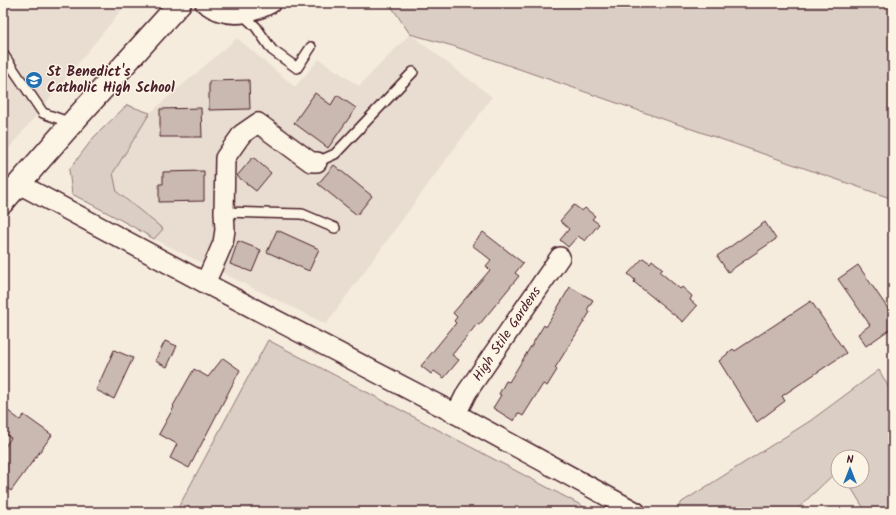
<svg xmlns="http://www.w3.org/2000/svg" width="896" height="515" font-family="Kalam,sans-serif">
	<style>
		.built { fill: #e8ddd0 }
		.green { fill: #dbcec4; stroke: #927678 }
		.building { fill: #cab9b1; stroke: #4a1f2b }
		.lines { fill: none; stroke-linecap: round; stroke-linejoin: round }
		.lane-casing { stroke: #4a1f2b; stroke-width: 12 }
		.street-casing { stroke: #4a1f2b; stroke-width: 22 }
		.secondary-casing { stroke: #4a1f2b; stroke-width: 25 }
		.lane { stroke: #fcf5e5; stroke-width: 9 }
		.street { stroke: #fcf5e5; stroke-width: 19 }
		.secondary { stroke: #fcf5e5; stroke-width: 22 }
		.labels { text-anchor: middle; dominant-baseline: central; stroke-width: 3; stroke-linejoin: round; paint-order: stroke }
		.poi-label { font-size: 14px; font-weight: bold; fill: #4a1f2b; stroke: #fcf5e5; text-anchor: start }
		.street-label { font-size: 14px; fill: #4a1f2b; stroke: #fcf5e5 }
	</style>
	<rect width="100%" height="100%" fill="#f5ecde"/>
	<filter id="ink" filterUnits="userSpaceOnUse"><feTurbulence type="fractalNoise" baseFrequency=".025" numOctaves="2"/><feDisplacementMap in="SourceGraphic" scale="8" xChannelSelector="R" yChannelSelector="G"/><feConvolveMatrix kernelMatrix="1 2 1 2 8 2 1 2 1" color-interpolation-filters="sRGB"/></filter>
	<g filter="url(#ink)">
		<g class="built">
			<path d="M 3,3 L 127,3 L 3,156 Z"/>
			<path d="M 410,34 L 492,97 L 326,324 L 154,239 L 163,229 L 117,192 L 113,173 L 150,113 L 237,38 L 295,87 L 319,59 L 359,86 Z"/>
		</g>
		<g class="green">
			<path d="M 389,3 L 893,3 L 893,199 L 453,46 L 410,34 Z"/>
			<path d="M 127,105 L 150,113 L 113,173 L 117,192 L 163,229 L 154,239 C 128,223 100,209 72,194 L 69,170 L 94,137 Z"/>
			<path d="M 268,340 L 594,512 L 176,512 Z"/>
			<path d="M 879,370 L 893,395 L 893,512 L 866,512 L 847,481 L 862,481 L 862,457 L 838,457 L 838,470 L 794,512 L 674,512 L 682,502 L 810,421 Z"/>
		</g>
		<g class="building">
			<path d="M 249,80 L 250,109 L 209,110 L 209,81 Z"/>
			<path d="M 315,93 L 331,105 L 337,95 L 356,108 L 328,148 L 294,123 Z"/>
			<path d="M 201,108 L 202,137 L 160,137 L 160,109 Z"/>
			<path d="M 253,157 L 271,173 L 256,191 L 237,176 Z"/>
			<path d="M 334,165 L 372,196 L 357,215 L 318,184 Z"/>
			<path d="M 204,171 L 204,201 L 159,202 L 159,184 L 163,184 L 163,172 Z"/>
			<path d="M 574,205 L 582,211 L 585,208 L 595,216 L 592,219 L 599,224 L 585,241 L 578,236 L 568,247 L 560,240 L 569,229 L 560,221 Z"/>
			<path d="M 765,222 L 776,239 L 728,272 L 717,256 Z"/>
			<path d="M 277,230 L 319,249 L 309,271 L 267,252 Z"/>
			<path d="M 483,232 L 523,263 L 515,273 L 519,276 L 479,325 L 477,324 L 452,355 L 459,360 L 444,378 L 434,371 L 431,374 L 421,366 L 456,323 L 454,321 L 457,317 L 453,313 L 490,270 L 486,266 L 491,260 L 472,245 Z"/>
			<path d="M 238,241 L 261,250 L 252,272 L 230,264 Z"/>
			<path d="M 643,258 L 650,263 L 652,260 L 663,269 L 660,272 L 680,289 L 682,287 L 692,296 L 690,300 L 697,306 L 683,322 L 634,282 L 635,280 L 628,274 Z"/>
			<path d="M 858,265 L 893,316 L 893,327 L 866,346 L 858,334 L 870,325 L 838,279 Z"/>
			<path d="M 570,287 L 593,300 L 587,310 L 590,312 L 555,368 L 557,370 L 547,386 L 543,384 L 523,416 L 518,413 L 514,421 L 493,408 L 501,395 L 499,394 L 506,381 L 509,382 L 544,325 L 546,327 Z"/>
			<path d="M 811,301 L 846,353 L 782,396 L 785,401 L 757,422 L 719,361 L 733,349 L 735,351 Z"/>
			<path d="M 165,341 L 177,346 L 167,367 L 155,361 Z"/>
			<path d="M 114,350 L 133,358 L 114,399 L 96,390 Z"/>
			<path d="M 223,358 L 240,370 L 189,468 L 170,458 L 177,444 L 159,434 L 174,407 L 173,406 L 194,369 L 208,377 Z"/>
			<path d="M 3,407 L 20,420 L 24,415 L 52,435 L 11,491 L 3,485 L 3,449 L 11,438 L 3,433 Z"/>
		</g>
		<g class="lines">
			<g class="lane-casing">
				<g id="lane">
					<path d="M 241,13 L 256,27 L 272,50 L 297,68 L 311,47"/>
					<path d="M 3,54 L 43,113 L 71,123"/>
					<path d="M 317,162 L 335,154 L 413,72"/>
					<path d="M 224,212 L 302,214 L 335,228"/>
				</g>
			</g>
			<g class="street-casing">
				<g id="street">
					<path d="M 205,3 C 226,19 249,15 271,3"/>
					<path d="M 19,184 L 205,283 L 456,414 L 636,512"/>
					<path d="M 205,283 L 217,257 L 223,243 L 225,230 L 224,212 L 225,158 L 242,134 L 258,123 L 311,162 L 317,162"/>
					<path d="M 456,414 L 467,392 L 560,257"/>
				</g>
			</g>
			<g class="secondary-casing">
				<path id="secondary" d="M 3,202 L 72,123 L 180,3"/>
			</g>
			<use href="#lane" class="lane"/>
			<use href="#street" class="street"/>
			<use href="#secondary" class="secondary"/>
		</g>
	</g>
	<defs>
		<g id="school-disc" transform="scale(0.9)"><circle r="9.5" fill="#1f6fb2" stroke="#fcf5e5"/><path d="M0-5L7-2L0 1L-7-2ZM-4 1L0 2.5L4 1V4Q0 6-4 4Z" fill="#fff"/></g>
	</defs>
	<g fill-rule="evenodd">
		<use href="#school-disc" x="34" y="80"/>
	</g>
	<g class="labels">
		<g class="poi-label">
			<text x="47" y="72">St Benedict's<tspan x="47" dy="16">Catholic High School</tspan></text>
		</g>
		<g class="street-label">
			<text transform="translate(507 334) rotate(-56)">High Stile Gardens</text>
		</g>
	</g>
	<rect width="896" height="515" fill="none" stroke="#fcf5e5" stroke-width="16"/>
	<rect x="8" y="8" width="880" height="499" fill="none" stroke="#4a1f2b" stroke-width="1.5" filter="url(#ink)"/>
	<g transform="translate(850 469)"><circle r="19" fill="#fcf5e5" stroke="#b59f9b"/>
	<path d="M0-3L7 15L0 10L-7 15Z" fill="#1f6fb2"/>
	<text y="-6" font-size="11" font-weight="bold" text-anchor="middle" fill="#4a1f2b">N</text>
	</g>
</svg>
